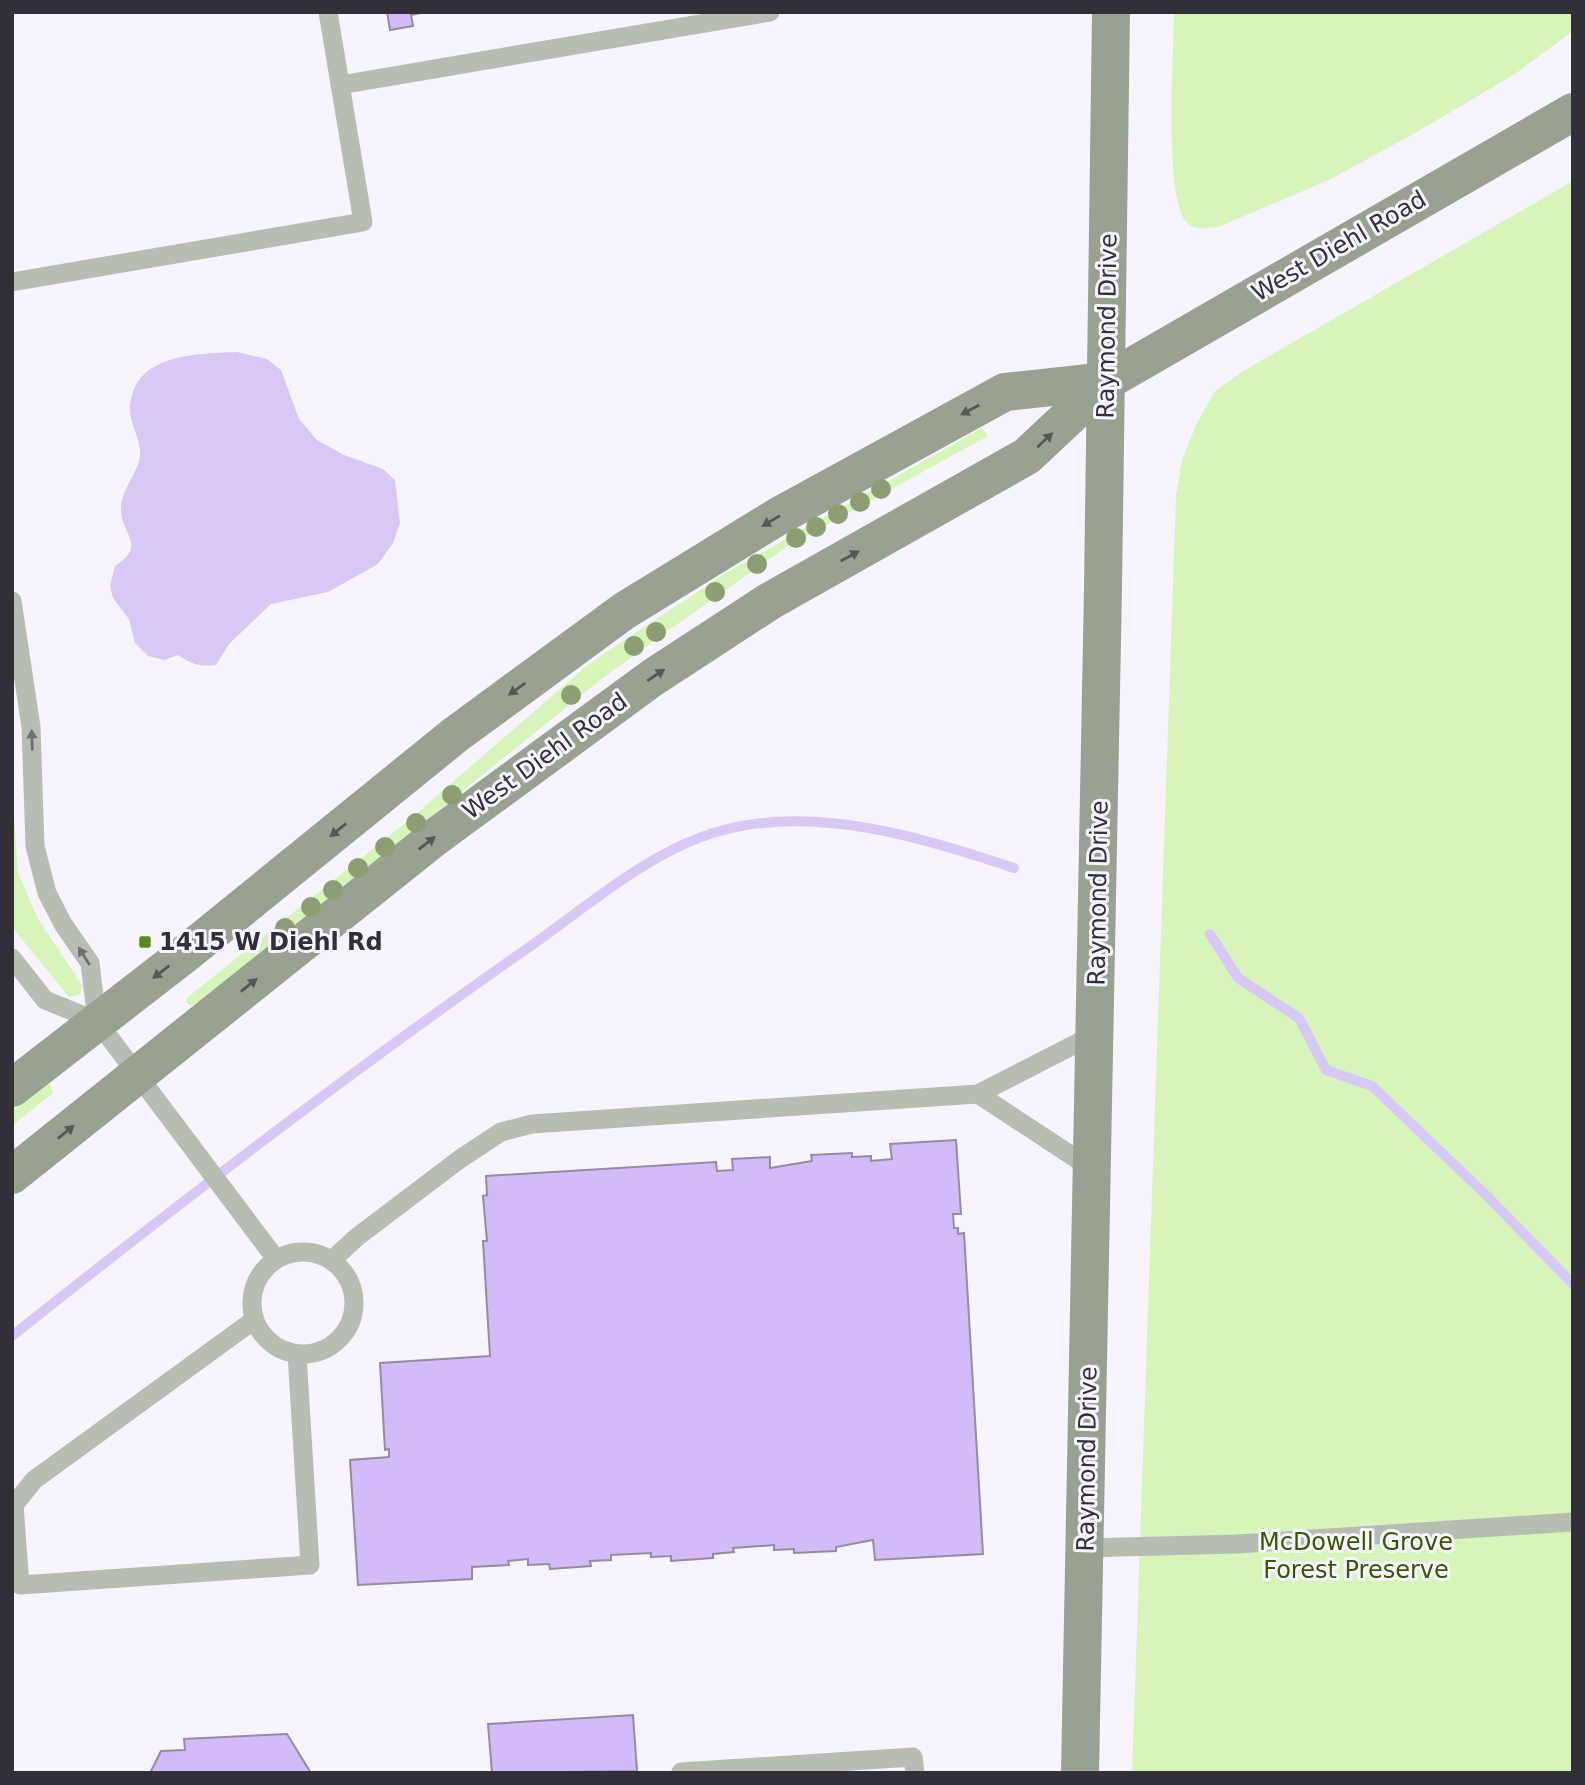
<svg xmlns="http://www.w3.org/2000/svg" width="1585" height="1785" font-family="'DejaVu Sans',sans-serif">
	<style>
		.green { fill: #d7f5bb }
		.water { fill: #d8c8f6 }
		.lines { fill: none; stroke-linecap: round; stroke-linejoin: round }
		.stream { stroke: #d8c8f6; stroke-width: 10 }
		.building { fill: #d2bbf8; stroke: #948ca3; stroke-width: 2 }
		.lane { stroke: #b8bdb3; stroke-width: 19 }
		.secondary { stroke: #99a292; stroke-width: 38 }
		.tree { fill: #8e9e73 }
		.oneway { fill: #565758 }
		.oneway2 { fill: #6e6f6f }
		.poi-dot { fill: #5d8a1c; stroke: #f8f4ff; stroke-width: 2.5 }
		.labels { text-anchor: middle; dominant-baseline: central; stroke-width: 6; stroke-linejoin: round; paint-order: stroke }
		.street-label { font-size: 24px; fill: #322f38; stroke: #f8f4ff }
		.poi-label { font-size: 24px; font-weight: bold; fill: #322f38; stroke: #f8f4ff; text-anchor: start }
		.park-label { font-size: 24px; fill: #375701; stroke: #f8f4ff }
	</style>
	<rect width="100%" height="100%" fill="#f8f4ff"/>
	<g class="green">
		<path d="M 1174,12 L 1573,12 L 1573,31 L 1515,74 L 1417,132 L 1329,180 L 1218,227 C 1208,228 1195,231 1187,223 C 1163,199 1174,51 1174,12 Z"/>
		<path d="M 1573,181 L 1573,1773 L 1132,1773 L 1176,496 L 1182,460 L 1196,425 L 1215,391 L 1243,371 Z"/>
		<path d="M 982,428 L 988,436 L 788,546 L 655,640 L 599,681 L 201,1002 L 190,1006 L 186,1002 L 188,997 L 410,819 L 590,663 L 724,574 Z"/>
		<path d="M 12,788 L 18,873 L 38,919 L 82,985 L 81,994 L 69,997 L 12,927 Z"/>
		<path d="M 50,1084 L 53,1093 L 12,1126 L 12,1111 L 43,1086 Z"/>
	</g>
	<path class="water" d="M 237,352 L 267,359 L 281,370 L 299,419 L 317,440 L 344,455 L 383,469 L 395,480 L 400,523 L 393,543 L 378,564 L 328,592 L 271,604 L 229,644 L 216,665 C 201,667 191,664 178,655 L 164,660 L 148,656 L 135,643 L 129,619 L 113,598 L 110,586 L 115,566 C 149,544 119,534 121,506 C 122,488 142,468 140,451 C 139,436 130,424 130,409 C 132,353 196,354 237,352 Z"/>
	<g class="lines">
		<g class="stream">
			<path d="M 1210,934 L 1238,978 L 1299,1018 L 1326,1070 L 1372,1086 L 1486,1195 L 1573,1284"/>
			<path d="M 12,1336 C 179,1203 350,1072 525,950 C 584,909 650,850 720,831 C 816,804 923,838 1014,868"/>
		</g>
	</g>
	<g class="building">
		<path d="M 387,12 L 426,12 L 411,15 L 413,26 L 390,30 Z"/>
		<path d="M 956,1140 L 961,1214 L 953,1214 L 954,1228 L 958,1228 L 958,1234 L 964,1233 L 983,1554 L 875,1560 L 873,1540 L 836,1547 L 836,1551 L 794,1553 L 794,1549 L 774,1550 L 774,1545 L 733,1548 L 734,1552 L 713,1554 L 713,1558 L 671,1561 L 671,1556 L 651,1557 L 651,1553 L 611,1555 L 611,1560 L 590,1561 L 591,1566 L 550,1569 L 549,1564 L 528,1565 L 528,1559 L 508,1561 L 509,1565 L 472,1567 L 472,1579 L 358,1585 L 350,1460 L 389,1457 L 389,1449 L 385,1450 L 380,1363 L 490,1356 L 483,1241 L 487,1241 L 483,1196 L 487,1195 L 486,1176 L 716,1162 L 717,1171 L 733,1170 L 732,1159 L 770,1157 L 770,1168 L 812,1161 L 811,1155 L 852,1153 L 852,1157 L 871,1156 L 871,1161 L 892,1159 L 890,1144 Z"/>
		<path d="M 633,1715 L 637,1771 L 492,1773 L 488,1724 Z"/>
		<path d="M 287,1734 L 311,1773 L 150,1773 L 161,1751 L 185,1750 L 184,1739 Z"/>
	</g>
	<g class="lines">
		<g class="lane">
			<path d="M 340,85 L 770,12"/>
			<path d="M 12,282 L 363,222 L 328,12"/>
			<path d="M 12,601 L 31,727 L 35,846 L 47,893 L 63,924 L 90,963 L 97,1021"/>
			<path d="M 12,958 L 45,1000 L 97,1021 L 276,1259"/>
			<path d="M 978,1094 L 1092,1169"/>
			<circle cx="303" cy="1303" r="51"/>
			<path d="M 332,1260 L 357,1237 L 460,1159 L 501,1132 L 532,1124 L 978,1094 L 1095,1034"/>
			<path d="M 254,1320 L 34,1480 L 14,1505 L 20,1585 L 310,1565 L 297,1354"/>
			<path d="M 1084,1548 L 1237,1544 L 1573,1522"/>
			<path d="M 681,1772 L 913,1757 L 915,1773"/>
		</g>
		<g class="secondary">
			<path d="M 12,1088 L 185,954 L 455,735 L 624,611 L 777,517 L 1005,392 L 1107,381"/>
			<path d="M 12,1175 L 434,838 L 652,678 L 770,601 L 1027,456 L 1107,381 L 1573,112"/>
			<path d="M 1080,1773 L 1103,588 L 1111,12"/>
		</g>
	</g>
	<g class="tree">
		<circle cx="881" cy="489" r="10"/>
		<circle cx="860" cy="502" r="10"/>
		<circle cx="838" cy="514" r="10"/>
		<circle cx="816" cy="527" r="10"/>
		<circle cx="796" cy="538" r="10"/>
		<circle cx="757" cy="564" r="10"/>
		<circle cx="715" cy="592" r="10"/>
		<circle cx="656" cy="632" r="10"/>
		<circle cx="634" cy="646" r="10"/>
		<circle cx="571" cy="695" r="10"/>
		<circle cx="452" cy="795" r="10"/>
		<circle cx="416" cy="823" r="10"/>
		<circle cx="385" cy="847" r="10"/>
		<circle cx="358" cy="868" r="10"/>
		<circle cx="333" cy="890" r="10"/>
		<circle cx="311" cy="907" r="10"/>
		<circle cx="285" cy="928" r="10"/>
	</g>
	<defs><path id="oneway-solid" d="M-6-.8H1V-3.2L6.5 0L1 3.2V.8H-6Z" transform="scale(1.75)"/></defs>
	<g class="oneway">
		<use href="#oneway-solid" transform="translate(970 410) rotate(152)"/>
		<use href="#oneway-solid" transform="translate(1045 440) rotate(-43)"/>
		<use href="#oneway-solid" transform="translate(771 521) rotate(149)"/>
		<use href="#oneway-solid" transform="translate(850 556) rotate(-29)"/>
		<use href="#oneway-solid" transform="translate(656 675) rotate(-34)"/>
		<use href="#oneway-solid" transform="translate(517 689) rotate(144)"/>
		<use href="#oneway-solid" transform="translate(338 830) rotate(141)"/>
		<use href="#oneway-solid" transform="translate(427 843) rotate(-38)"/>
		<use href="#oneway-solid" transform="translate(161 972) rotate(142)"/>
		<use href="#oneway-solid" transform="translate(249 985) rotate(-39)"/>
		<use href="#oneway-solid" transform="translate(66 1132) rotate(-39)"/>
	</g>
	<g class="oneway2">
		<use href="#oneway-solid" transform="translate(32 740) rotate(-92)"/>
		<use href="#oneway-solid" transform="translate(84 956) rotate(-122)"/>
	</g>
	<rect class="poi-dot" x="138" y="935" width="14" height="14" rx="3.5"/>
	<g class="labels">
		<g class="street-label">
			<text transform="translate(1339 246) rotate(-30)">West Diehl Road</text>
			<text transform="translate(1107 326) rotate(-89)">Raymond Drive</text>
			<text transform="translate(545 756) rotate(-36)">West Diehl Road</text>
			<text transform="translate(1098 893) rotate(-89)">Raymond Drive</text>
			<text transform="translate(1087 1459) rotate(-89)">Raymond Drive</text>
		</g>
		<g class="poi-label">
			<text x="159" y="942">1415 W Diehl Rd</text>
		</g>
		<g class="park-label">
			<text x="1356" y="1542">McDowell Grove<tspan x="1356" dy="28">Forest Preserve</tspan></text>
		</g>
	</g>
	<rect width="1585" height="1785" fill="none" stroke="#322f38" stroke-width="28"/>
</svg>
